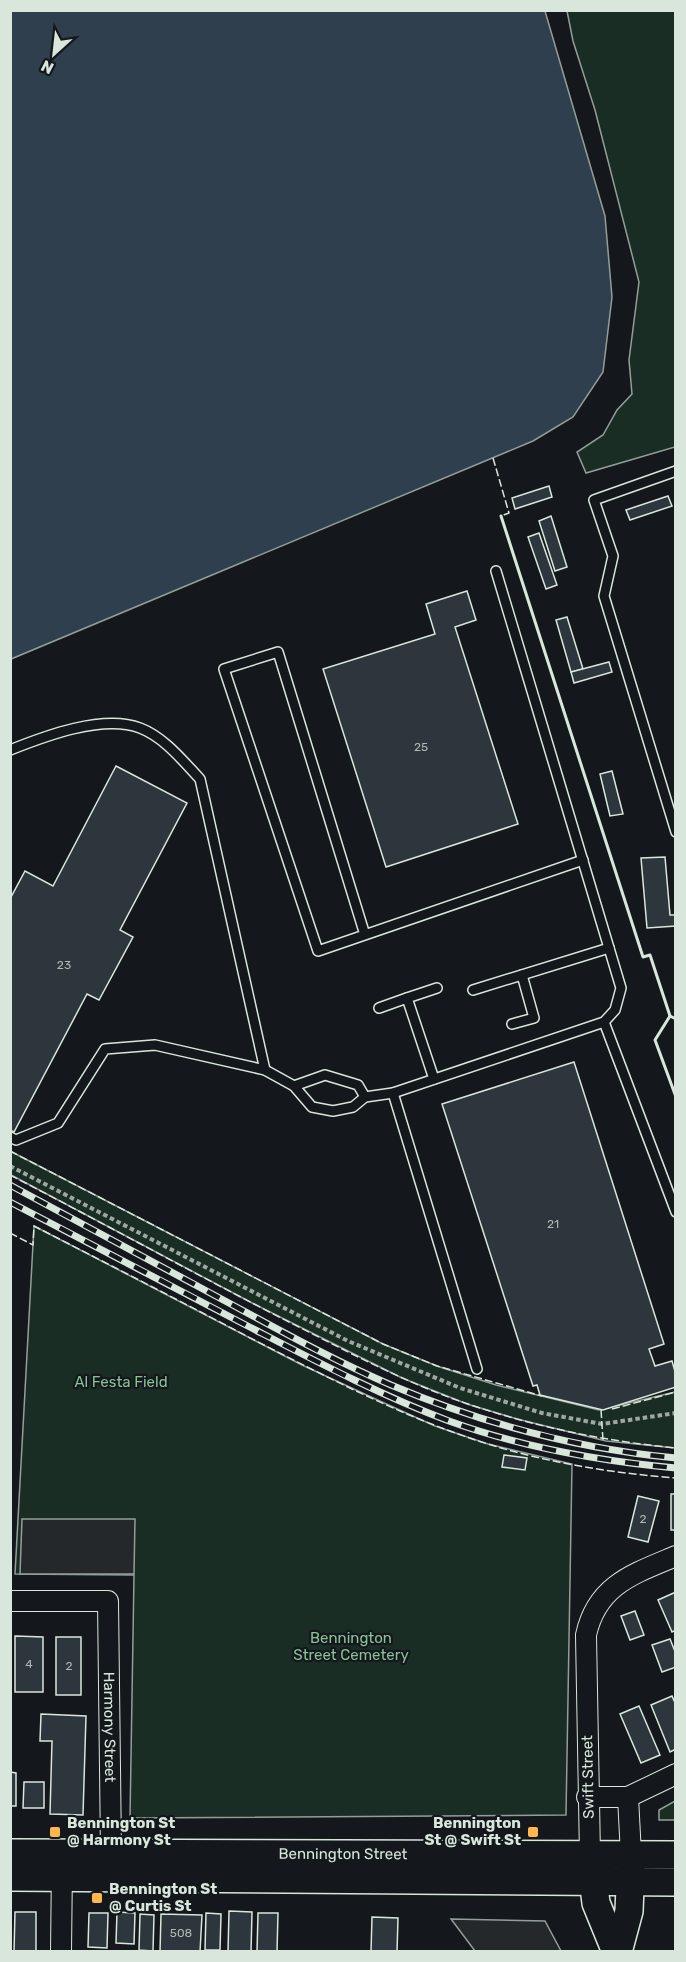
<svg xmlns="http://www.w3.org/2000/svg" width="686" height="1962" font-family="Rubik,sans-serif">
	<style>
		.green { fill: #1a2d24; stroke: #939e99; stroke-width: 1.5 }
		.parking { fill: #24282b; stroke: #939e99; stroke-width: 1.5 }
		.water { fill: #2f3f4d; stroke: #939e99; stroke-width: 1.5 }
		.building { fill: #2c363c; stroke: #d8e6dc; stroke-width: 1.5 }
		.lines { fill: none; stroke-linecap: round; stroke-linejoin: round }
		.lane-casing { stroke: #d8e6dc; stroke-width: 12 }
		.street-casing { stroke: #d8e6dc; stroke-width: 22 }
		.secondary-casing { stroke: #d8e6dc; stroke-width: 30 }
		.path { stroke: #9da8a2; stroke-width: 4; stroke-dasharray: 4.5 3; stroke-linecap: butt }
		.lane { stroke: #14181c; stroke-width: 9 }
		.street { stroke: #14181c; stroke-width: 20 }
		.secondary { stroke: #14181c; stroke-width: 27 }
		.rail-casing { stroke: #d8e6dc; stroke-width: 7 }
		.rail { stroke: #14181c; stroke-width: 4.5; stroke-dasharray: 14; stroke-linecap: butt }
		.fence { stroke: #d8e6dc; stroke-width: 1.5; stroke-dasharray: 8 3; stroke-linecap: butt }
		.wall { stroke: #d8e6dc; stroke-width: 3 }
		.poi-dot { fill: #ffb74d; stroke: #14181c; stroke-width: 2 }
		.labels { text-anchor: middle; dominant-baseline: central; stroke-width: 4.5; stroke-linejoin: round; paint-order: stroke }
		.number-label { font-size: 12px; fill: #adbab4 }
		.park-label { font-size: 15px; fill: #8ac095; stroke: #14181c }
		.street-label { font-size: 15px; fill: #d8e6dc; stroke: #14181c }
		.poi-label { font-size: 15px; font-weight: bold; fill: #d8e6dc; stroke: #14181c; text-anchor: start }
	</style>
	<rect width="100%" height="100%" fill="#14181c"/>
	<g class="green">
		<path d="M 567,11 L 676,11 L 675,447 L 586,473 L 577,452 L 603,435 L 617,410 L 632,394 L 629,360 L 639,282 L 595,110 L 573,41 Z"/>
		<path d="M 10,1151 L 383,1344 L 437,1366 L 496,1385 L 599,1410 L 675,1392 L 675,1448 L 606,1441 L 517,1419 L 467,1404 L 402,1378 L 254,1304 L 11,1175 Z"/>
		<path d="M 34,1226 L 302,1365 L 382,1402 L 435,1426 L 488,1444 L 572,1464 L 566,1815 L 130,1818 L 134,1575 L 15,1574 Z"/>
		<path d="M 675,1801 L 675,1820 L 659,1820 L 659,1810 Z"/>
	</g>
	<g class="parking">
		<path d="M 22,1519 L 135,1519 L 134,1574 L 20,1574 Z"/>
		<path d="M 451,1919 L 545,1921 L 561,1951 L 475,1951 Z"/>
	</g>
	<path class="water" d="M 11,10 L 545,11 L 605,216 L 612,297 L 603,372 L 573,417 L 533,441 L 11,659 Z"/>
	<g class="building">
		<path d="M 549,486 L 552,497 L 515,509 L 512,498 Z"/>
		<path d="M 668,496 L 672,506 L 630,520 L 626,510 Z"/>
		<path d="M 551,516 L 567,567 L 555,571 L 539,521 Z"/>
		<path d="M 539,533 L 557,585 L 546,589 L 528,537 Z"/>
		<path d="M 467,591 L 476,620 L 455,627 L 518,824 L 386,867 L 323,669 L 435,634 L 426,604 Z"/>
		<path d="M 567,617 L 583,669 L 571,672 L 556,620 Z"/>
		<path d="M 609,662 L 612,672 L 574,683 L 571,672 Z"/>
		<path d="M 116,766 L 187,803 L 120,930 L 133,937 L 99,1000 L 87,994 L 14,1132 L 10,1130 L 10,899 L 25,871 L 53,886 Z"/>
		<path d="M 612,771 L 623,814 L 610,816 L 600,774 Z"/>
		<path d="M 665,857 L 670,915 L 676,915 L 676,926 L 647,928 L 641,858 Z"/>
		<path d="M 574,1062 L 664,1344 L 649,1349 L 655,1366 L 672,1361 L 676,1375 L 676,1387 L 603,1410 L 540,1395 L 537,1385 L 533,1386 L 442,1104 Z"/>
		<path d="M 504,1455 L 527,1458 L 525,1470 L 502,1467 Z"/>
		<rect x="671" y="1494" width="5" height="36"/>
		<path d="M 638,1496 L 659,1501 L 648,1542 L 628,1537 Z"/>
		<path d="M 676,1592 L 676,1630 L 672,1632 L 658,1600 Z"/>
		<path d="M 635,1611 L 644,1635 L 630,1640 L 621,1616 Z"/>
		<path d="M 15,1636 L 43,1637 L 43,1692 L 15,1692 Z"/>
		<rect x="56" y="1637" width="25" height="58"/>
		<path d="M 670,1639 L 676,1654 L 676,1667 L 662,1672 L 652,1645 Z"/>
		<path d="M 672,1696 L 676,1705 L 676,1749 L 670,1752 L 651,1705 Z"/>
		<path d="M 639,1706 L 660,1755 L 641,1763 L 620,1714 Z"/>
		<path d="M 41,1714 L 86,1716 L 83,1815 L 50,1814 L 52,1741 L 40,1741 Z"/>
		<path d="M 10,1772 L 16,1773 L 16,1806 L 10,1806 Z"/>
		<path d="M 24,1782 L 44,1782 L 44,1808 L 23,1808 Z"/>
		<path d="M 229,1911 L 252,1912 L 251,1952 L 228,1952 Z"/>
		<path d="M 15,1912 L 36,1912 L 36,1952 L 14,1952 Z"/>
		<path d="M 117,1912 L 135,1913 L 134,1944 L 116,1943 Z"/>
		<path d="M 89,1913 L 108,1913 L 107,1948 L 88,1947 Z"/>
		<path d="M 206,1913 L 221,1914 L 220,1950 L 205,1950 Z"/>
		<path d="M 258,1913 L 278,1913 L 277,1952 L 257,1952 Z"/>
		<path d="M 140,1914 L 154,1915 L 153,1951 L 139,1950 Z"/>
		<path d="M 161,1914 L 202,1915 L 200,1952 L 160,1952 Z"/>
		<path d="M 372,1917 L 398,1918 L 397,1952 L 371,1952 Z"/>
	</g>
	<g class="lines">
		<g class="lane-casing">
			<g id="lane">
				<path d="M 676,471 L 594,500 L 613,556 L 604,596 L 676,832"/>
				<path d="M 10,750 C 45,736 103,714 140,728 C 164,737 183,761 200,779 L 265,1070"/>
				<path d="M 365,935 L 278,652 L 224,669 L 318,951 L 583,860"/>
				<path d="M 473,990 L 609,948"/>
				<path d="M 379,1008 L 407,998"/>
				<path d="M 604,1022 L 676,1212"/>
				<path d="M 512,1024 L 534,1018 L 522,975"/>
				<path d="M 434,1079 L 407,998 L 437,988"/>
				<path d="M 294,1086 L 325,1075 L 358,1085 L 365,1097"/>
				<path d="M 393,1093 L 477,1369"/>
				<path d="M 10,1137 L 16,1140 L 58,1123 L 105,1049 L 155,1045 L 265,1070 L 294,1086 L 312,1107 L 333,1111 L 353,1107 L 365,1097 L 393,1093 L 604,1022 L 615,1010 L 621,988 L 496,571"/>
			</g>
		</g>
		<g class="street-casing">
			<g id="street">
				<path id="s1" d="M 10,1601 L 108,1601 L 111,1852"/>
				<path d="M 587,1797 L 628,1797 L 676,1774"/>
				<path d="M 628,1797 L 631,1855"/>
				<path d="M 590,1856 L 586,1635 C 597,1585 633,1574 676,1556"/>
				<path d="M 61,1952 L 62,1864"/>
			</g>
		</g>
		<g class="secondary-casing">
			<g id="secondary">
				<path id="s2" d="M 10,1853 L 676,1855"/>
				<path d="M 591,1863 L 596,1903 L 616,1952"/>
				<path d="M 10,1877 L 676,1882"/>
				<path d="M 618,1952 L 629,1911 L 631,1864"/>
			</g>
		</g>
		<path class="path" d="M 10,1166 L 348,1341 L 460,1388 L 542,1413 L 602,1424 L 676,1413"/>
		<use href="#lane" class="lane"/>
		<use href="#street" class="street"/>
		<use href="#secondary" class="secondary"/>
		<g class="rail-casing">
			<g id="rail">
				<path d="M 10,1185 C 78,1222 146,1258 214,1295 C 272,1326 330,1359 391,1385 C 481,1423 579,1449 676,1458"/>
				<path d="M 10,1202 C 87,1242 164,1282 240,1322 C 308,1357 377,1394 449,1421 C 521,1447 599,1461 676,1468"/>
			</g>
		</g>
		<use href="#rail" class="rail"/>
		<g class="fence">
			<path d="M 493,458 L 509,513 L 501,516"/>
			<path d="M 10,1151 L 383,1344 L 437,1366 L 542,1396"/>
			<path d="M 10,1175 C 107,1225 202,1278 299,1327 C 354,1355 409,1384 468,1404 C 536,1427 604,1441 676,1448"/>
			<path d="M 10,1233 L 33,1245 L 34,1226 C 108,1264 182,1302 256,1341 C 331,1379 407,1419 488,1444 C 549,1463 612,1473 676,1478"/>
			<path d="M 612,1409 L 676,1392"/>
			<path d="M 601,1410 L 603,1440"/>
		</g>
		<g class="wall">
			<path d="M 501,516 L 643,957 L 650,955 L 670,1016 L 676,1019"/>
			<path d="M 670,1016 L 655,1040 L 676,1097"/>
		</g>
	</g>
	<g class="poi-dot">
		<rect x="49" y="1826" width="12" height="12" rx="3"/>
		<rect x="527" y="1826" width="12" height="12" rx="3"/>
		<rect x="91" y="1892" width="12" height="12" rx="3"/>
	</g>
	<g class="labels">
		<g class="number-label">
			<text x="421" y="747">25</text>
			<text x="64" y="965">23</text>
			<text x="553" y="1224">21</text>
			<text x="643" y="1519">2</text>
			<text x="29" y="1664">4</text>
			<text x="69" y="1666">2</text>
			<text x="181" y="1933">508</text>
		</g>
		<g class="park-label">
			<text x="121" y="1382">Al Festa Field</text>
			<text x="351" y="1638">Bennington<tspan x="351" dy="17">Street Cemetery</tspan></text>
		</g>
		<g class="street-label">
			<text stroke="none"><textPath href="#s1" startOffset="224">Harmony Street</textPath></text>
			<text transform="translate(588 1777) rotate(-91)">Swift Street</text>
			<text stroke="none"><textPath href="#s2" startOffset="333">Bennington Street</textPath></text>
		</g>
		<g class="poi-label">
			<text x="67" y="1823">Bennington St<tspan x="67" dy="17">@ Harmony St</tspan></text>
			<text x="521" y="1823" text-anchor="end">Bennington<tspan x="521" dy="17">St @ Swift St</tspan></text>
			<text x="109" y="1889">Bennington St<tspan x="109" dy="17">@ Curtis St</tspan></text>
		</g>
	</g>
	<rect width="686" height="1962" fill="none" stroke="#d8e6dc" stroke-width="24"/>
	<g transform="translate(54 54) rotate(207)" stroke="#14181c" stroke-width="4.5" paint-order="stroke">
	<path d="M0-4.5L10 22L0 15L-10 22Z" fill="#d8e6dc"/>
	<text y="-9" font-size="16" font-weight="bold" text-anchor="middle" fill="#d8e6dc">N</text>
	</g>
</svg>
